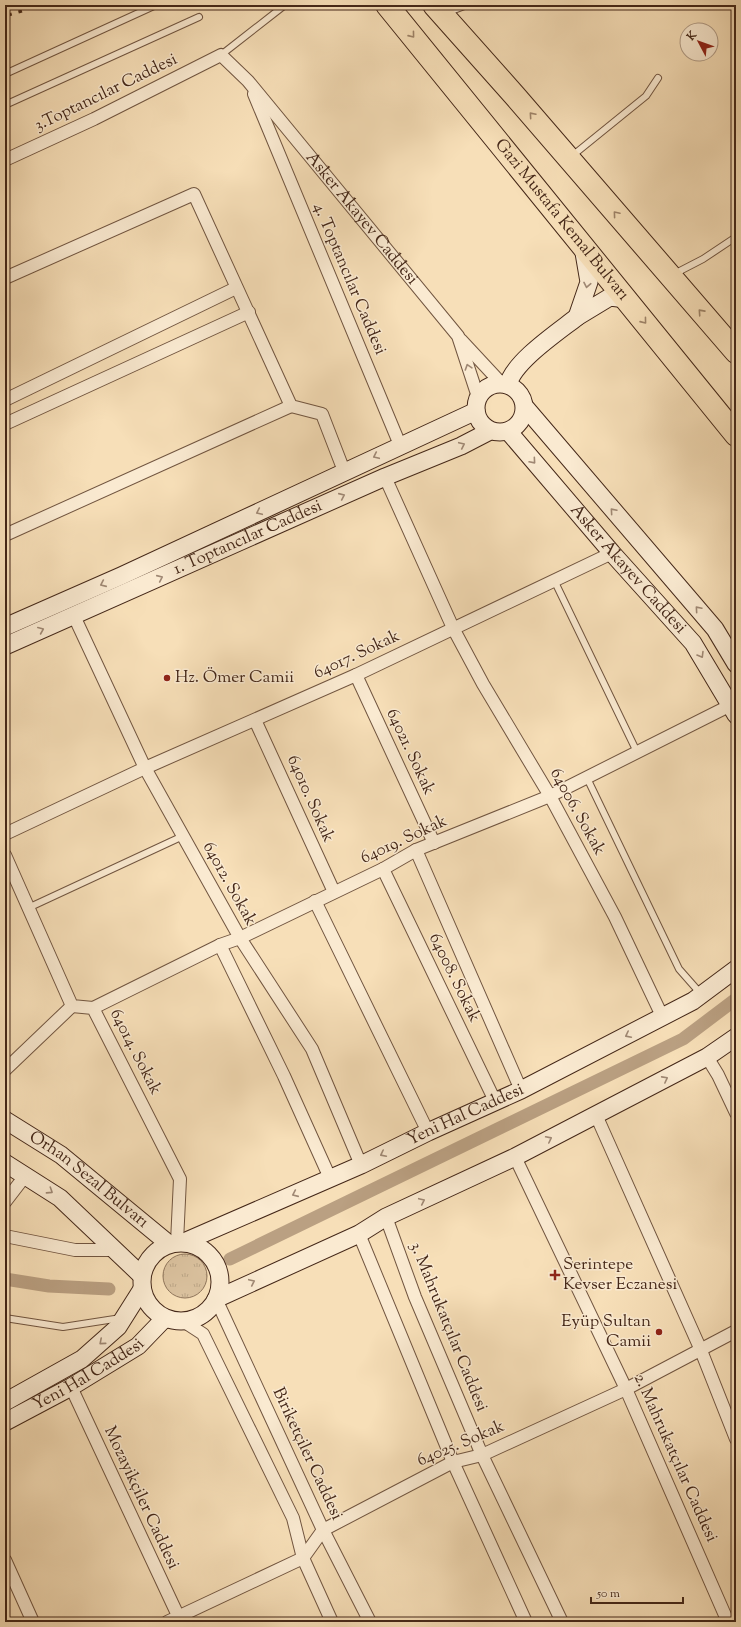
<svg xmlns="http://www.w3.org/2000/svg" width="741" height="1627" font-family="'Sorts Mill Goudy',serif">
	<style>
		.grass { fill: url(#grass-tufts); stroke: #8e745a }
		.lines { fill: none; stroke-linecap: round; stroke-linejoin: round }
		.canal { stroke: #baa082; stroke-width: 13 }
		.lane-casing { stroke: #715540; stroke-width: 8 }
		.street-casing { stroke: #715540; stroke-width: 14 }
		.secondary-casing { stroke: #442718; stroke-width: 19 }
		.highway-casing { stroke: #442718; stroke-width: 24 }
		.lane { stroke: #faead1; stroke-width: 6 }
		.street { stroke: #faead1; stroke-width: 12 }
		.secondary { stroke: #faead1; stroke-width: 17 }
		.highway { stroke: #f7dfb8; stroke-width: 22 }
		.rail { stroke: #442718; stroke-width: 3; stroke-dasharray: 7 7; stroke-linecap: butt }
		.oneway { stroke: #9e8368 }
		.oneway2 { stroke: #9f8874 }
		.poi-dot { fill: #8f2418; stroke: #faead1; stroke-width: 1.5 }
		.labels { text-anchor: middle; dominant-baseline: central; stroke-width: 3; stroke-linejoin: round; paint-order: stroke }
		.street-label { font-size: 17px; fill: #442718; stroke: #faead1 }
		.poi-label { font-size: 17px; fill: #442718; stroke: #faead1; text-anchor: start }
	</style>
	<defs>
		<pattern id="grass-tufts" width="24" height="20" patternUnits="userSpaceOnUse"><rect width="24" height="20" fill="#d9c09d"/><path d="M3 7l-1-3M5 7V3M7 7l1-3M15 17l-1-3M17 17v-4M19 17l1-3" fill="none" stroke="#bba586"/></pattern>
	</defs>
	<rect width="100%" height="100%" fill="#f7dfb8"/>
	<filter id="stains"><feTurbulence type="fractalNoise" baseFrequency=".005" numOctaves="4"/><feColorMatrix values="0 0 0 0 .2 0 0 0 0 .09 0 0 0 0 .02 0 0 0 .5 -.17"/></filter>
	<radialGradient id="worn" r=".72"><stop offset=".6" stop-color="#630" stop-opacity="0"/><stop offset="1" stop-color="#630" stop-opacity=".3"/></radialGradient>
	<circle class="grass" cx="185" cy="1276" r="22"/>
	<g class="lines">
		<g class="canal">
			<path d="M 230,1259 L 683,1039 L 736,999"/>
			<path d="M 5,1279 L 49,1286 L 109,1289"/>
		</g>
		<g class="lane-casing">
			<g id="lane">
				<path d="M 446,13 L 467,5"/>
				<path d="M 221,55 L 285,5"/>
				<path d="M 5,74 L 156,5"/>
				<path d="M 5,105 L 199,17"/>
				<path d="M 572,156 L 646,96 L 658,78"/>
				<path d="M 674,274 L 703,259 L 736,237"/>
				<path d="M 554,580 L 637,752"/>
				<path d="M 587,778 L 679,969 L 701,994"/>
				<path d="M 28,908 L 183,836"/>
				<path d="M 5,1318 L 63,1327 L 121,1318"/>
			</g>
		</g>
		<g class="street-casing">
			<g id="street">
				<path d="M 254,94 L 400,445"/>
				<path id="s1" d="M 5,160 L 94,119 L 221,55 L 248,81 L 458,336 L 478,397"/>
				<path d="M 5,278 L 194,194 L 291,406 L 322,414 L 344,471"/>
				<path d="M 461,340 L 501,383"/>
				<path d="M 5,400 L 236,288"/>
				<path d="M 5,424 L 249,312"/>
				<path d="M 385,477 L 453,628 L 483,684 L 550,796 L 615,917 L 663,1018"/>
				<path d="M 5,535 L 291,406"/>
				<path d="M 74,616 L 145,768 L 240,938 L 312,1049 L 361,1165"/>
				<path d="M 356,675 L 434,843"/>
				<path d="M 255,720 L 334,892"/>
				<path d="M 5,834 L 145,768 L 356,675 L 612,553"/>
				<path d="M 416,850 L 521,1090"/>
				<path d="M 5,855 L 72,1006 L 93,1008 L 180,1179 L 177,1242"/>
				<path d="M 383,869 L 495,1101"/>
				<path d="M 315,901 L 428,1132"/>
				<path d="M 220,945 L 284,1076 L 330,1178"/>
				<path d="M 93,1008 L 220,945 L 240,938 L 383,869 L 416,850 L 550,796 L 731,705"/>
				<path d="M 707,1057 L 718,1075 L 736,1113"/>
				<path d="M 5,1070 L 72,1006"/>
				<path d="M 596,1115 L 700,1348 L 736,1439"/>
				<path d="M 515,1157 L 626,1389 L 728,1622"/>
				<path d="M 5,1202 L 25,1176"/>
				<path d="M 386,1217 L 415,1297 L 482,1455 L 562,1622"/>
				<path d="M 359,1234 L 453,1462 L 526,1622"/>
				<path d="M 5,1236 L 75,1250 L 114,1250"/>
				<path d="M 216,1299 L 323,1530 L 370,1622"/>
				<path d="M 183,1321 L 203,1334 L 293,1518 L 303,1558 L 332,1622"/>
				<path d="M 71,1387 L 181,1622"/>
				<path d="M 5,1560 L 33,1622"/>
				<path d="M 167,1622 L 303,1558 L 323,1530 L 453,1462 L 482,1455 L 626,1389 L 736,1331"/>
			</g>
		</g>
		<g class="secondary-casing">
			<g id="secondary">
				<path d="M 583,247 L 589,282 L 577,317 L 610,297 L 626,299"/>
				<circle cx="500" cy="408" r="24"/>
				<path d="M 508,385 C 513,362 558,332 577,317"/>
				<path d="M 525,407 L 715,629 L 736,664"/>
				<path id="s2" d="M 508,431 L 612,553 L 693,643 L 736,715"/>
				<path d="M 5,627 L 121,576 L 476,411"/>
				<path id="s3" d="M 5,646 L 385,477 L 461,446 L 490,431"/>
				<path id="s4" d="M 5,1120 L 61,1155 L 169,1244"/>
				<path d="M 5,1163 L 60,1198 L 141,1275"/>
				<path id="s5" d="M 184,1242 L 361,1165 L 428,1132 L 521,1090 L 693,1001 L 736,969"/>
				<circle cx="181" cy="1282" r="39"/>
				<path d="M 216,1299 L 359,1234 L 386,1217 L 515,1157 L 707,1057 L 736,1037"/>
				<path d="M 5,1402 L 82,1359 L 118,1327 L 142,1289"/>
				<path id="s6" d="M 5,1422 L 71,1387 L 138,1346 L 165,1318"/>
			</g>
		</g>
		<g class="highway-casing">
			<g id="highway">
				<path id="s7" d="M 387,5 L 736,435"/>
				<path d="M 434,5 L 515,96 L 736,352"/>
			</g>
		</g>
		<use href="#lane" class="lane"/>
		<use href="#street" class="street"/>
		<use href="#secondary" class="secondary"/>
		<use href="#highway" class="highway"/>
		<path class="rail" d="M 5,16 L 22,11"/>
	</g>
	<defs><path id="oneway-chevron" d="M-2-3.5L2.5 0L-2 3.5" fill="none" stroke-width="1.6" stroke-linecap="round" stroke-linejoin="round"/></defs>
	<g class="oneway">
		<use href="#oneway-chevron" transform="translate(412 35) rotate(51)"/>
		<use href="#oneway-chevron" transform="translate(532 115) rotate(-131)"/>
		<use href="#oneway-chevron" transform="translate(616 214) rotate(-130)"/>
		<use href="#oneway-chevron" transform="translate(701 312) rotate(-132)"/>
		<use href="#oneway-chevron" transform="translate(644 321) rotate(51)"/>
	</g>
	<g class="oneway2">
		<use href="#oneway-chevron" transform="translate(587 285) rotate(101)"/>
		<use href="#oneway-chevron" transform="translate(468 367) rotate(-108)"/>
		<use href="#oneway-chevron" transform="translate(462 445) rotate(-25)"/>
		<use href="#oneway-chevron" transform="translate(376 456) rotate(155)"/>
		<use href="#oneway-chevron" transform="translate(533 461) rotate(49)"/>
		<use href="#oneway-chevron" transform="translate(342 496) rotate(-24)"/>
		<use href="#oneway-chevron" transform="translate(613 511) rotate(-131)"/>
		<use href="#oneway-chevron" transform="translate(259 512) rotate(155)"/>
		<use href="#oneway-chevron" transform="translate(160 578) rotate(-24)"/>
		<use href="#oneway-chevron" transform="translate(103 584) rotate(156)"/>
		<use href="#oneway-chevron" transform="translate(698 609) rotate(-131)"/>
		<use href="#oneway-chevron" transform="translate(41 630) rotate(-23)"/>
		<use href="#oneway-chevron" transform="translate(701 655) rotate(59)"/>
		<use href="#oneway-chevron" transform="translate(628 1035) rotate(153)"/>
		<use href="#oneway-chevron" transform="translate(665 1079) rotate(-28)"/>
		<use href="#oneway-chevron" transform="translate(549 1139) rotate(-27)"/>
		<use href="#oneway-chevron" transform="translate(383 1154) rotate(153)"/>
		<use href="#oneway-chevron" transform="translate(50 1191) rotate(33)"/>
		<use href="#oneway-chevron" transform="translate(295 1194) rotate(156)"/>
		<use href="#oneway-chevron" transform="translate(422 1201) rotate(-25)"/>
		<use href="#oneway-chevron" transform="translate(252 1282) rotate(-25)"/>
		<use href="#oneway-chevron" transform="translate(102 1342) rotate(139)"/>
	</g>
	<g class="poi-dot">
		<circle cx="167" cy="678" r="4"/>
		<path d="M553 1269h4v4h4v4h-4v4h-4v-4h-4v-4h4z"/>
		<circle cx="659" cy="1332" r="4"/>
	</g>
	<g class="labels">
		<g class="street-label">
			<text transform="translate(106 93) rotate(-26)">3.Toptancılar Caddesi</text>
			<text stroke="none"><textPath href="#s1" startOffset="456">Asker Akayev Caddesi</textPath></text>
			<text stroke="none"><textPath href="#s7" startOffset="277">Gazi Mustafa Kemal Bulvarı</textPath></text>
			<text transform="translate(349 279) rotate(67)">4. Toptancılar Caddesi</text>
			<text stroke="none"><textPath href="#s3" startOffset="266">1. Toptancılar Caddesi</textPath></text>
			<text stroke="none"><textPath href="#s2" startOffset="183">Asker Akayev Caddesi</textPath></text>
			<text transform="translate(357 655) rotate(-25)">64017. Sokak</text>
			<text transform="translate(410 752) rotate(65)">64021. Sokak</text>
			<text transform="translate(310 799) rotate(66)">64010. Sokak</text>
			<text transform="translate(577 812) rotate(61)">64006. Sokak</text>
			<text transform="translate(404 840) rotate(-25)">64019. Sokak</text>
			<text transform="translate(229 884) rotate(61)">64012. Sokak</text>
			<text transform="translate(454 978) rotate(64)">64008. Sokak</text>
			<text transform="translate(135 1052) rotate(63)">64014. Sokak</text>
			<text stroke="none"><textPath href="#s5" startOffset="309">Yeni Hal Caddesi</textPath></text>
			<text stroke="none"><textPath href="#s4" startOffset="103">Orhan Sezal Bulvarı</textPath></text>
			<text transform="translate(448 1327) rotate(68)">3. Mahrukatçılar Caddesi</text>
			<text stroke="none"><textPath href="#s6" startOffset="96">Yeni Hal Caddesi</textPath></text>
			<text transform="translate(461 1444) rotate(-23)">64025. Sokak</text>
			<text transform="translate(307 1454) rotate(65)">Biriketçiler Caddesi</text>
			<text transform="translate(675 1458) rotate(66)">2. Mahrukatçılar Caddesi</text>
			<text transform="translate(141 1498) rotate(65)">Mozayikçiler Caddesi</text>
		</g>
		<g class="poi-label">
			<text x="175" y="678">Hz. Ömer Camii</text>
			<text x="563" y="1265">Serintepe<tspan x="563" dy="20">Kevser Eczanesi</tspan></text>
			<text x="651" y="1322" text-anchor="end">Eyüp Sultan<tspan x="651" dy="20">Camii</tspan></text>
		</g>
	</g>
	<rect width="741" height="1627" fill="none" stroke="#f7dfb8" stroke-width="20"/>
	<rect x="6" y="6" width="729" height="1615" fill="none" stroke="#442718" stroke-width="2"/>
	<rect x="10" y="10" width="721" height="1607" fill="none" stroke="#442718"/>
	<g transform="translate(699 42) rotate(311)"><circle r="19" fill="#faead1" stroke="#b19c87"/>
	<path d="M0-3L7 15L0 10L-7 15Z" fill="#8f2418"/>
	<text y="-6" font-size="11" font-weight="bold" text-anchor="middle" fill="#442718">K</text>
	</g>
	<path d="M591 1597v6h92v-6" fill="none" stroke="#442718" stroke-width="2"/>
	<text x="597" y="1597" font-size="12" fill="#442718" stroke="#faead1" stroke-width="3" paint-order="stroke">50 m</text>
	<rect width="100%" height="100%" filter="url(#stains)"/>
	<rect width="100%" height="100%" fill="url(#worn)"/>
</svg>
